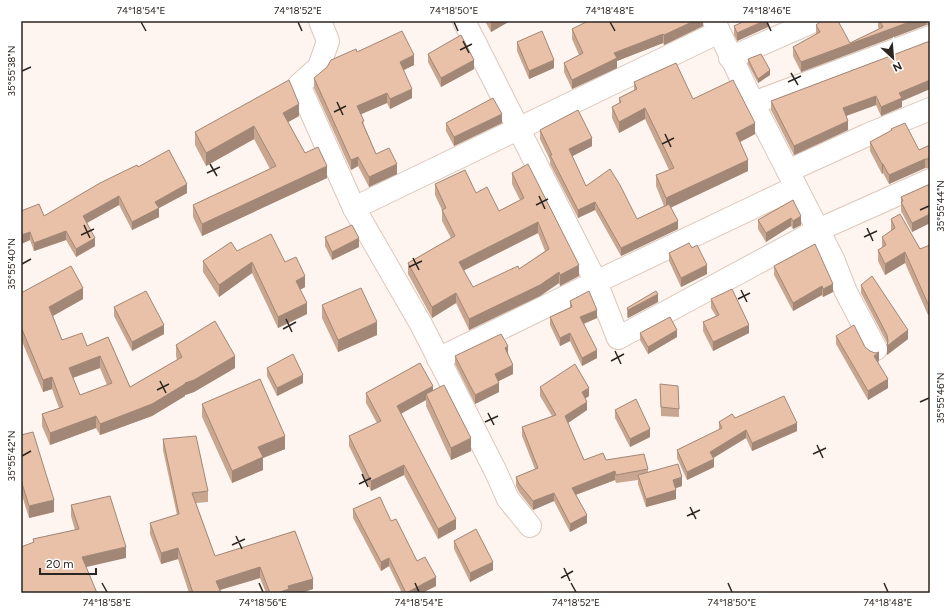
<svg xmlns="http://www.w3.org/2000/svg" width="951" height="614" font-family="Figtree,sans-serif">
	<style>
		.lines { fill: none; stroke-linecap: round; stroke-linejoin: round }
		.street-casing { stroke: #ddc7ba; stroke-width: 24 }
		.street { stroke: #fff; stroke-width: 22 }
		.wall { fill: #c8a690; fill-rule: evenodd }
		.shaded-wall { fill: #a28776 }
		.building { fill: #e8c1a8; stroke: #a28776; fill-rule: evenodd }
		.ticks { fill: none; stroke: #2d2520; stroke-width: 1.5 }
		.neatline { fill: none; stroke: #2d2520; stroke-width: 1.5 }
		.ticks-label { font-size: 10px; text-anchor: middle; fill: #2d2520 }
	</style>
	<rect width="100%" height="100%" fill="#fef5f0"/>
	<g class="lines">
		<g class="street-casing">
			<g id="street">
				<path d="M 320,21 L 328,41 L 319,67 L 299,85 L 354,208 L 422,326 L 496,472 L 508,499 L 530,526"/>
				<path d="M 464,21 L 596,282 L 618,338 L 818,230 L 930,180"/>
				<path d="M 714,21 L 753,103 L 833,259 L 846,292 L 876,349"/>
				<path d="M 730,58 L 814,21"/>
				<path d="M 753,103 L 930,37"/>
				<path d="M 788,171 L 867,135 L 930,109"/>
				<path d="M 354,208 L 719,32"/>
				<path d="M 438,359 L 596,282 L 796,187"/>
			</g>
		</g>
		<use href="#street" class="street"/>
	</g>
	<g class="wall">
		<path d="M 485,21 L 510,21 L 491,32 Z"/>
		<path d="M 703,21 L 703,26 L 664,45 L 663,43 L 617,61 L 617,68 L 572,89 L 564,72 L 564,63 L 579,55 L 572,39 L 572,29 Z"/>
		<path d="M 768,21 L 768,27 L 737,41 L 734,35 L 734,26 Z"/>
		<path d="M 878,21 L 930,21 L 930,25 L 926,25 L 801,72 L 793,56 L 793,47 L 816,34 L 816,25 L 850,43 L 879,29 L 878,27 Z"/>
		<path d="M 930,41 L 930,89 L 902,101 L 902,107 L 881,116 L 876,105 L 846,116 L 848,130 L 794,155 L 771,110 L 771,101 Z"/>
		<path d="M 517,42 L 554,68 L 529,79 L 517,51 Z"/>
		<path d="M 357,52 L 414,65 L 403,70 L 412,98 L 390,109 L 387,103 L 361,114 L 364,125 L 376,154 L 397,174 L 369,187 L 358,166 L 351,170 L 314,88 L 314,78 Z"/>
		<path d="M 428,54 L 474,69 L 441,87 L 428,62 Z"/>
		<path d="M 748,59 L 770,75 L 758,83 L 748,64 Z"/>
		<path d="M 634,82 L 693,99 L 755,134 L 740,142 L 748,171 L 671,207 L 678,229 L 621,256 L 595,210 L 578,218 L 550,164 L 550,160 L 540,139 L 540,130 L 592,146 L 572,156 L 586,186 L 637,219 L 664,206 L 656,186 L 656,175 L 669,170 L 645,119 L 619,133 L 612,118 L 612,107 L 619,103 L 619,98 L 634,90 Z"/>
		<path d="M 299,116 L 288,122 L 305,153 L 327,178 L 202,236 L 193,217 L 193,205 L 270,169 L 254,139 L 206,166 L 195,145 L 195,132 Z"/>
		<path d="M 446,123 L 502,123 L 454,146 L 446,131 Z"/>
		<path d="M 891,129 L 919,150 L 930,145 L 930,168 L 925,168 L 889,184 L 883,173 L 882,174 L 870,151 L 870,142 L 891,131 Z"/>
		<path d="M 138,167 L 187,193 L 159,208 L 159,217 L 132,230 L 119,205 L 87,223 L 95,246 L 76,257 L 66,240 L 34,251 L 30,240 L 21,244 L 21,211 L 44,216 Z"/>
		<path d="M 512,173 L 579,276 L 560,286 L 559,283 L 540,296 L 469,330 L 456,303 L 432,318 L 408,274 L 408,263 L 451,238 L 442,221 L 442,210 L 435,195 L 435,184 L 476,193 L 499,211 L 520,200 L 512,184 ZM 538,233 L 545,251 L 519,269 L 473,287 L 463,270 Z"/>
		<path d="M 930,184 L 930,223 L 912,232 L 901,211 L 901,197 Z"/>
		<path d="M 793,200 L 801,225 L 793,229 L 791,226 L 766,242 L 758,229 L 758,220 Z"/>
		<path d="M 891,219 L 920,249 L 930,245 L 930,314 L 928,315 L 905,263 L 885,275 L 878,261 L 878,250 L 882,248 L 882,237 L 891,231 Z"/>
		<path d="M 325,237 L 359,247 L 332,260 L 325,246 Z"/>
		<path d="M 815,244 L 833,292 L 823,297 L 822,295 L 793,311 L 774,275 L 774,266 Z"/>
		<path d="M 692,248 L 707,274 L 681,287 L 669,261 L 669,253 Z"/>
		<path d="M 237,251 L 285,262 L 305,287 L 300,290 L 307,314 L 278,328 L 252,273 L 219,297 L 203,272 L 203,261 Z"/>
		<path d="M 861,285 L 908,339 L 887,355 L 887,343 L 861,293 Z"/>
		<path d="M 21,293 L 83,299 L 53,316 L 62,340 L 87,346 L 108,337 L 130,387 L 177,360 L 176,356 L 176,345 L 235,368 L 194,392 L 185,395 L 185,396 L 152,416 L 100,435 L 96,428 L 50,445 L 42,426 L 42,414 L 59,408 L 52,389 L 43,392 L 21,339 ZM 100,368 L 107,385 L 80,395 L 73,378 Z"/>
		<path d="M 711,299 L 749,333 L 713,351 L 703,331 L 703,322 L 716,316 L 711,308 Z"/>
		<path d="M 570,301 L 597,318 L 584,324 L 597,358 L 582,366 L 570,341 L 560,346 L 550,325 L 550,317 L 570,308 Z"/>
		<path d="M 658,302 L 628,318 L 627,317 L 627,308 Z"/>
		<path d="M 322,305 L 377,335 L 338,352 L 322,318 Z"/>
		<path d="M 114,307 L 164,334 L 132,351 L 114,316 Z"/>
		<path d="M 640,333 L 677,337 L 648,354 L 640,340 Z"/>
		<path d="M 836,336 L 865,347 L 879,361 L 878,362 L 888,388 L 868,400 L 836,344 Z"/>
		<path d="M 508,353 L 513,374 L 498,381 L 499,392 L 475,404 L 455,364 L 455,356 Z"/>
		<path d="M 267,368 L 303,383 L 277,396 L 267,376 Z"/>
		<path d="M 660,384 L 679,409 L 679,417 L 661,416 Z"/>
		<path d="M 540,387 L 589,396 L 585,398 L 587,410 L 568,423 L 584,460 L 606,460 L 648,469 L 648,472 L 682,486 L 676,488 L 676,499 L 646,507 L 638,484 L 638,480 L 616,483 L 615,480 L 576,495 L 587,523 L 570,532 L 554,501 L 533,510 L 519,492 L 516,486 L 516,477 L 535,469 L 522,436 L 522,427 L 552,416 L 540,396 Z"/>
		<path d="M 433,390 L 471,451 L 451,460 L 426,406 L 426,400 L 401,413 L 456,529 L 438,539 L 404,475 L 371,491 L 349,446 L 349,436 L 377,423 L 366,403 L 366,393 Z"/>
		<path d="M 202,404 L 285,449 L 263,458 L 263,470 L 232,483 L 202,417 Z"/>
		<path d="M 615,410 L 650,437 L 630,447 L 615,418 Z"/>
		<path d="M 735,418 L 797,431 L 752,451 L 746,438 L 713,458 L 714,467 L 687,480 L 677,458 L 677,450 L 719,430 L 719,422 Z"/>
		<path d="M 21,435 L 54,512 L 29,518 L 21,492 Z"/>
		<path d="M 163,439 L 208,491 L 208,502 L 196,503 L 215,556 L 295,531 L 313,589 L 301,593 L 266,593 L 260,578 L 220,590 L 221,593 L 189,593 L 178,559 L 161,564 L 150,534 L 150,523 L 177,515 L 163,450 Z"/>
		<path d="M 71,505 L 126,558 L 33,543 L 33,539 L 75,530 L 71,516 Z"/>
		<path d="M 353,509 L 391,521 L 417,561 L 436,586 L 422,593 L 402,593 L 389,566 L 381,571 L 353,518 Z"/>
		<path d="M 454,541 L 493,570 L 470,582 L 454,549 Z"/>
	</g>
	<g class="shaded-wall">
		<path d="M 495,21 L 510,21 L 491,32 L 491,23 Z"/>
		<path d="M 694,21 L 703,21 L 703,26 L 664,45 L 664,35 Z"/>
		<path d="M 764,21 L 768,21 L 768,27 L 737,41 L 737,33 Z"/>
		<path d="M 912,21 L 926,21 L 926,25 L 801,72 L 801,62 Z"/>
		<path d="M 663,34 L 663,43 L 617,61 L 617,68 L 572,89 L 572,80 L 614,53 Z"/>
		<path d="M 414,55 L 414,65 L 400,72 L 400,62 Z"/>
		<path d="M 474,60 L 474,69 L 441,87 L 441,78 Z"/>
		<path d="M 554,60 L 554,68 L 529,79 L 529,71 Z"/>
		<path d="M 770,70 L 770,75 L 758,83 L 758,79 Z"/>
		<path d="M 930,80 L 930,89 L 902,101 L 902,107 L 881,116 L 881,107 L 899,93 Z"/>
		<path d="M 412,89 L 412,98 L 390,109 L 390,99 Z"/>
		<path d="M 387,93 L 387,103 L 357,116 L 357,106 Z"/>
		<path d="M 876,96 L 876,105 L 843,117 L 843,108 Z"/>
		<path d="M 299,104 L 299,116 L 283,125 L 283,113 Z"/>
		<path d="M 645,108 L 645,119 L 619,133 L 619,122 Z"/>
		<path d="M 502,114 L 502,123 L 454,146 L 454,137 Z"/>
		<path d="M 848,121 L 848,130 L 794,155 L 794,146 Z"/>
		<path d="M 755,123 L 755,134 L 736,144 L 736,133 Z"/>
		<path d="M 254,126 L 254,139 L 206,166 L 206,153 Z"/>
		<path d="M 592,138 L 592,146 L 569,158 L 569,149 Z"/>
		<path d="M 358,157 L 358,166 L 351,170 L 351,160 Z"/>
		<path d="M 925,159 L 925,168 L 889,184 L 889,175 Z"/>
		<path d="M 748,160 L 748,171 L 666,210 L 666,198 Z"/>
		<path d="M 397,164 L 397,174 L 369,187 L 369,177 Z"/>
		<path d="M 882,164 L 883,164 L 883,173 L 882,174 Z"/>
		<path d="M 327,166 L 327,178 L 202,236 L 202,224 Z"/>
		<path d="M 187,184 L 187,193 L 159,208 L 159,217 L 132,230 L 132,222 L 155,202 Z"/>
		<path d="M 119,196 L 119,205 L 83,225 L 83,216 Z"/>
		<path d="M 595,202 L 595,210 L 578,218 L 578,210 Z"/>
		<path d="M 930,214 L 930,223 L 912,232 L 912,223 Z"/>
		<path d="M 801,216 L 801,225 L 793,229 L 793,221 Z"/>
		<path d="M 791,218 L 791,226 L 766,242 L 766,233 Z"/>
		<path d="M 678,221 L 678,229 L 621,256 L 621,248 Z"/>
		<path d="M 538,222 L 538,233 L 459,273 L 459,262 Z"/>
		<path d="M 66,231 L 66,240 L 34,251 L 34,243 Z"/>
		<path d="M 30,232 L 30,240 L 21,244 L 21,235 Z"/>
		<path d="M 95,238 L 95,246 L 76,257 L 76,249 Z"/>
		<path d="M 359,238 L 359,247 L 332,260 L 332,252 Z"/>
		<path d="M 905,252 L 905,263 L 885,275 L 885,264 Z"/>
		<path d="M 252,262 L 252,273 L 219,297 L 219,285 Z"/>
		<path d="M 579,265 L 579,276 L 560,286 L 560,275 Z"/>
		<path d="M 707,265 L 707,274 L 681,287 L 681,278 Z"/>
		<path d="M 559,272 L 559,283 L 540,296 L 469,330 L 469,319 Z"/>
		<path d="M 305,276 L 305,287 L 296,292 L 296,281 Z"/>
		<path d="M 833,284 L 833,292 L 823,297 L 823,289 Z"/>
		<path d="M 822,286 L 822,295 L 793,311 L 793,303 Z"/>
		<path d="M 83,288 L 83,299 L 49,318 L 49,307 Z"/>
		<path d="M 456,293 L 456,303 L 432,318 L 432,307 Z"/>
		<path d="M 658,294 L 658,302 L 628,318 L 628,310 Z"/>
		<path d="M 307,303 L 307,314 L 278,328 L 278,317 Z"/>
		<path d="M 930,303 L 930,314 L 928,315 L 928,304 Z"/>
		<path d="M 597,310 L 597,318 L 580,325 L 580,317 Z"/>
		<path d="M 377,322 L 377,335 L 338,352 L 338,340 Z"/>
		<path d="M 164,325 L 164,334 L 132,351 L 132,342 Z"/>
		<path d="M 749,325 L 749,333 L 713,351 L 713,342 Z"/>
		<path d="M 677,330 L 677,337 L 648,354 L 648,347 Z"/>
		<path d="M 908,330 L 908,339 L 887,355 L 887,346 Z"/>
		<path d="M 570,333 L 570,341 L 560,346 L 560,338 Z"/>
		<path d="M 508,346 L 508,355 L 505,348 Z"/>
		<path d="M 597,350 L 597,358 L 582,366 L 582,358 Z"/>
		<path d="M 879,352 L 879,361 L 874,364 L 874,356 Z"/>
		<path d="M 100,356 L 100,368 L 69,379 L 69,368 Z"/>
		<path d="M 235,356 L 235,368 L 194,392 L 185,395 L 185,396 L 152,416 L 100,435 L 100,424 L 185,383 Z"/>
		<path d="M 513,365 L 513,374 L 495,383 L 495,374 Z"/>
		<path d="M 303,375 L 303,383 L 277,396 L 277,388 Z"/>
		<path d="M 52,377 L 52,389 L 43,392 L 43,380 Z"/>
		<path d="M 888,379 L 888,388 L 868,400 L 868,391 Z"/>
		<path d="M 499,383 L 499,392 L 475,404 L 475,395 Z"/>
		<path d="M 433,386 L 433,396 L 426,394 L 426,400 L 397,416 L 397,406 Z"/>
		<path d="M 589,388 L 589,396 L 582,401 L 582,392 Z"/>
		<path d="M 587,402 L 587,410 L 565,425 L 565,416 Z"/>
		<path d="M 96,416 L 96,428 L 50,445 L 50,433 Z"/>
		<path d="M 797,423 L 797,431 L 752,451 L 752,443 Z"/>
		<path d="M 650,429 L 650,437 L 630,447 L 630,439 Z"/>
		<path d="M 746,430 L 746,438 L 710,460 L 710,452 Z"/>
		<path d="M 285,436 L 285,449 L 263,458 L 263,470 L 232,483 L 232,471 L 258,447 Z"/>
		<path d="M 471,438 L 471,451 L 451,460 L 451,448 Z"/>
		<path d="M 714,459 L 714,467 L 687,480 L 687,472 Z"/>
		<path d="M 404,465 L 404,475 L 371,491 L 371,481 Z"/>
		<path d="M 615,471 L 615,480 L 572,496 L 572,488 Z"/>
		<path d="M 682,477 L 682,486 L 673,489 L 673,480 Z"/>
		<path d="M 676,490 L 676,499 L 646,507 L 646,499 Z"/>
		<path d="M 554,493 L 554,501 L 533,510 L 533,501 Z"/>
		<path d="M 54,500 L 54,512 L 29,518 L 29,506 Z"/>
		<path d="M 587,515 L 587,523 L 570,532 L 570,524 Z"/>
		<path d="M 456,519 L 456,529 L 438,539 L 438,529 Z"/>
		<path d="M 126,547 L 126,558 L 82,568 L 82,557 Z"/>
		<path d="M 178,548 L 178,559 L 161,564 L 161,553 Z"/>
		<path d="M 389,558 L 389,566 L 381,571 L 381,562 Z"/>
		<path d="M 493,562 L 493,570 L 470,582 L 470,573 Z"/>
		<path d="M 260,567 L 260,578 L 216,591 L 216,581 Z"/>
		<path d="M 436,577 L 436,586 L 422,593 L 406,593 Z"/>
		<path d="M 313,579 L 313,589 L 301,593 L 277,593 L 288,586 Z"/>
	</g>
	<g class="building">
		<path d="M 490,21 L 495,21 L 491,23 Z"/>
		<path d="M 588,21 L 694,21 L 664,35 L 663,34 L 614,53 L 617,58 L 572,80 L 564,63 L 583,53 L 572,29 Z"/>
		<path d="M 745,21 L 764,21 L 737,33 L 734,26 Z"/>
		<path d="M 821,21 L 838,21 L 850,43 L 883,27 L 880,21 L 912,21 L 801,62 L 793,47 L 820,32 L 816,25 Z"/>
		<path d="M 402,31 L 414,55 L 400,62 L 412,89 L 390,99 L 387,93 L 357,106 L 364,121 L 362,122 L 376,154 L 389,148 L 397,164 L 369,177 L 358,157 L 351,160 L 314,78 L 327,67 L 331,60 L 356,49 L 357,52 Z"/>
		<path d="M 542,31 L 554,60 L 529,71 L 517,42 Z"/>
		<path d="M 461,35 L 474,60 L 441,78 L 428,54 Z"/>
		<path d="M 930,41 L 930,80 L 899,93 L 902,98 L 881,107 L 876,96 L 843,108 L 848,121 L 794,146 L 771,101 Z"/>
		<path d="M 761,54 L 770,70 L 758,79 L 748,59 Z"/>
		<path d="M 676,63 L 693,99 L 733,80 L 755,123 L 736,133 L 748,160 L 666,198 L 656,175 L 674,168 L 645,108 L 619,122 L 612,107 L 621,102 L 619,98 L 637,89 L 634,82 Z"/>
		<path d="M 289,80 L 299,104 L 283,113 L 305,153 L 318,147 L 327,166 L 202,224 L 193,205 L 276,166 L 254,126 L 206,153 L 195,132 Z"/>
		<path d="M 493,98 L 502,114 L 454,137 L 446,123 Z"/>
		<path d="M 578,110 L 592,138 L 569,149 L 586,186 L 610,169 L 620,185 L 637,219 L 669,204 L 678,221 L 621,248 L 595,202 L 578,210 L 550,155 L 552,155 L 540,130 Z"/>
		<path d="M 905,123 L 919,150 L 930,145 L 930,159 L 925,159 L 889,175 L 883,164 L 882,164 L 870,142 L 892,130 L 891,129 Z"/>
		<path d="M 169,150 L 187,184 L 155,202 L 159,208 L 132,222 L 119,196 L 83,216 L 95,238 L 76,249 L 66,231 L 34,243 L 30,232 L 21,235 L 21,211 L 39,204 L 44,216 L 100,183 L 137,165 L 138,167 Z"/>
		<path d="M 528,164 L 579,265 L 560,275 L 559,272 L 540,285 L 469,319 L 456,293 L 432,307 L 408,263 L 455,236 L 442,210 L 446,208 L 435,184 L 465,170 L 476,193 L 487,187 L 499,211 L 524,198 L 512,173 ZM 538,222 L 549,249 L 519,269 L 518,266 L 473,287 L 459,262 Z"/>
		<path d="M 930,184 L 930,214 L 912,223 L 901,202 L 903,201 L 901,197 Z"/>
		<path d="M 793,200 L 801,216 L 793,221 L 791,218 L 766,233 L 758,220 Z"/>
		<path d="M 900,214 L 920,249 L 930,245 L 930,303 L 928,304 L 905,252 L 885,264 L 878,250 L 886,245 L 882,237 L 895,228 L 891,219 Z"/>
		<path d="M 352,225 L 359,238 L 332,252 L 325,237 Z"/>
		<path d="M 271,234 L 285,262 L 296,257 L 305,276 L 296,281 L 307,303 L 278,317 L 252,262 L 219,285 L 203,261 L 231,242 L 237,251 Z"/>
		<path d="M 689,243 L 692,248 L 697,245 L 707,265 L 681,278 L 669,253 Z"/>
		<path d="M 815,244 L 833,284 L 823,289 L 822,286 L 793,303 L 774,266 Z"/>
		<path d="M 71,266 L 83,288 L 49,307 L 62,340 L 82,333 L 87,346 L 108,337 L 130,387 L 182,357 L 176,345 L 215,321 L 235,356 L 194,380 L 185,383 L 185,384 L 152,404 L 100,424 L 96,416 L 50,433 L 42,414 L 63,407 L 52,377 L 43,380 L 21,327 L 21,293 ZM 100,356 L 112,383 L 80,395 L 69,368 Z"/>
		<path d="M 872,276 L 908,330 L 887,346 L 888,341 L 887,335 L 861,285 Z"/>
		<path d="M 361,288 L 377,322 L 338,340 L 322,305 Z"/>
		<path d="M 732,289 L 749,325 L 713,342 L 703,322 L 719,315 L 711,299 Z"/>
		<path d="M 146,291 L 164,325 L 132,342 L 114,307 Z"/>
		<path d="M 589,291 L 597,310 L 580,317 L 597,350 L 582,358 L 570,333 L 560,338 L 550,317 L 572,307 L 570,301 Z"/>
		<path d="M 656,291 L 658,294 L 628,310 L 627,308 Z"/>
		<path d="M 670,317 L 677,330 L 648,347 L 640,333 Z"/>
		<path d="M 854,325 L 865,347 L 870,351 L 875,353 L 879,352 L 874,356 L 888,379 L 868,391 L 836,336 Z"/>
		<path d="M 501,334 L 508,346 L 505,348 L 513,365 L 495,374 L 499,383 L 475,395 L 455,356 Z"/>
		<path d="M 293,354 L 303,375 L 277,388 L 267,368 Z"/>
		<path d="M 420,363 L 433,386 L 397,406 L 456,519 L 438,529 L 404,465 L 371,481 L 349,436 L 381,421 L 366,393 Z"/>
		<path d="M 575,364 L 589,388 L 582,392 L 587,402 L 565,416 L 584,460 L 603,453 L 606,460 L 644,454 L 648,469 L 616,475 L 615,471 L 572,488 L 587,515 L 570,524 L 554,493 L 533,501 L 519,484 L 516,477 L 538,468 L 522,427 L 556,415 L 540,387 Z"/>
		<path d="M 260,379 L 285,436 L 258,447 L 263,457 L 232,471 L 202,404 Z"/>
		<path d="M 660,384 L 678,386 L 679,409 L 661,407 Z"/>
		<path d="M 444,385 L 471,438 L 451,448 L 426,394 Z"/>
		<path d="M 784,396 L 797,423 L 752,443 L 746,430 L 710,452 L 714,459 L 687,472 L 677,450 L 722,428 L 719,422 L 732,414 L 735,418 Z"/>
		<path d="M 636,399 L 650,429 L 630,439 L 615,410 Z"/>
		<path d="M 33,432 L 54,500 L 29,506 L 21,480 L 21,435 Z"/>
		<path d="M 196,436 L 208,491 L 192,493 L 215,556 L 295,531 L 313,579 L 288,586 L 289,589 L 277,593 L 270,593 L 260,567 L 216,581 L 221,593 L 192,593 L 193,593 L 178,548 L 161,553 L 150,523 L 179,514 L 163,439 Z"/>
		<path d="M 678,464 L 682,477 L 673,480 L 676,490 L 646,499 L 638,475 Z"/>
		<path d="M 110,496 L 126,547 L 82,557 L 97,593 L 21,593 L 21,547 L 34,542 L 33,539 L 79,529 L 71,505 Z"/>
		<path d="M 380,497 L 391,521 L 396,519 L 417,561 L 425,557 L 436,577 L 406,593 L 389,558 L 381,562 L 353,509 Z"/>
		<path d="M 476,529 L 493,562 L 470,573 L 454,541 Z"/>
	</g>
	<path class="ticks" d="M 141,22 L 146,31M 298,22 L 302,31M 454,22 L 458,31M 610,22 L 615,31M 767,22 L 771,31M 463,41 L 469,53M 460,50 L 472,44M 22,71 L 31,67M 791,73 L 798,85M 788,82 L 801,76M 337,102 L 343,115M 334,112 L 346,106M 665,134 L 671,147M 662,144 L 674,138M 210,164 L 217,176M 207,173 L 220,167M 539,196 L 545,209M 536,205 L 548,199M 920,210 L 929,206M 84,225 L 90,238M 867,228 L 873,241M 81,235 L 94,229M 864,237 L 877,231M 413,258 L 419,270M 22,264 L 31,259M 409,267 L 422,261M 741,290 L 747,302M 738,299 L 750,293M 286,319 L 292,332M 283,329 L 296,322M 615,351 L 621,364M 611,361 L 624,354M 160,381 L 166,393M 157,390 L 169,384M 920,402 L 929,398M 488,413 L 494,425M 485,422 L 498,416M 817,445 L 823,458M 813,454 L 826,448M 22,456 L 31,451M 362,474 L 368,487M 359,484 L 371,478M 690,507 L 696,519M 687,516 L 700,510M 236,536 L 242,549M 232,545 L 245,539M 564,568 L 570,581M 561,578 L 573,571M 102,583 L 107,592M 259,583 L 263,592M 415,583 L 419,592M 571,583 L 576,592M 728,583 L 732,592M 884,583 L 888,592"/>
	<rect width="951" height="614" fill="none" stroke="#ffffff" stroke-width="44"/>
	<g transform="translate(893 58) rotate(154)" stroke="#ffffff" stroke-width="3" paint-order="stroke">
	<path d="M0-3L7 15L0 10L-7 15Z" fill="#2d2520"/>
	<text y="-6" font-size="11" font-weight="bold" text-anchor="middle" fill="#2d2520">N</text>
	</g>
	<path d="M40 568v6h56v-6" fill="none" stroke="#2d2520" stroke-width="2"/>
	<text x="46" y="568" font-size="12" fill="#2d2520" stroke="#ffffff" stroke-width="3" paint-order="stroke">20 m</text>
	<rect x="22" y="22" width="907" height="570" class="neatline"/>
	<g class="ticks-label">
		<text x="141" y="14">74°18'54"E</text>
		<text x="298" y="14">74°18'52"E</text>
		<text x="454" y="14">74°18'50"E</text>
		<text x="610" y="14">74°18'48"E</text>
		<text x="767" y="14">74°18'46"E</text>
		<text transform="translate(11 71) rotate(-90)" y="4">35°55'38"N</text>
		<text transform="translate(940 206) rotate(-90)" y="4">35°55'44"N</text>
		<text transform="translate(11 264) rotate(-90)" y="4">35°55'40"N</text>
		<text transform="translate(940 398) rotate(-90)" y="4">35°55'46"N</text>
		<text transform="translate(11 456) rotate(-90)" y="4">35°55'42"N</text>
		<text x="107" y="606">74°18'58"E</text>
		<text x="263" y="606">74°18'56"E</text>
		<text x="419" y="606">74°18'54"E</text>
		<text x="576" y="606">74°18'52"E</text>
		<text x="732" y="606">74°18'50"E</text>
		<text x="888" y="606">74°18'48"E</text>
	</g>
</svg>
